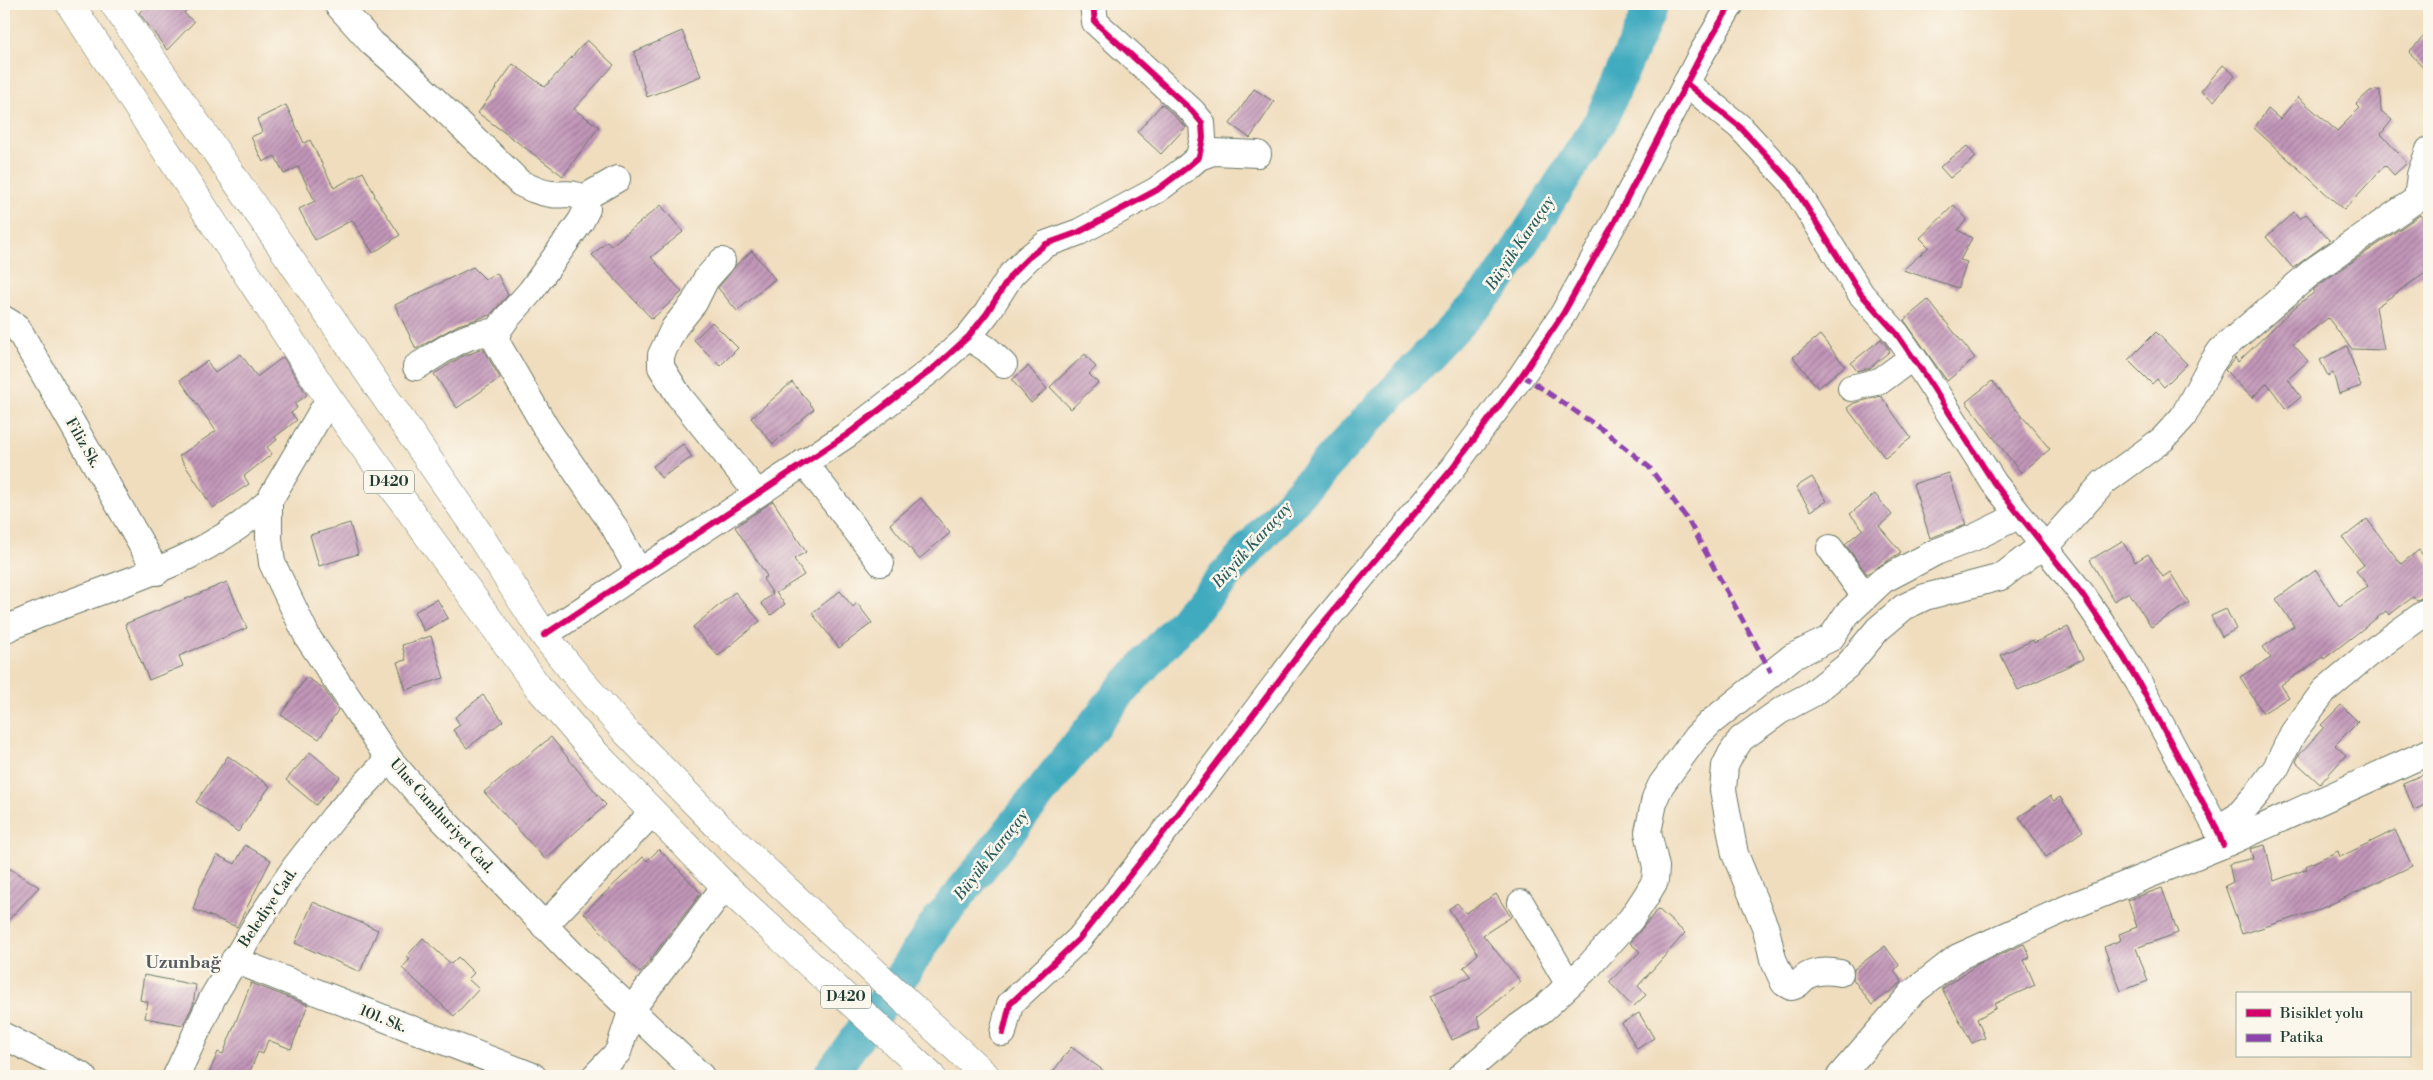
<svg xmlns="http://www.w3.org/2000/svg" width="2433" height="1080" font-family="'Libre Bodoni',serif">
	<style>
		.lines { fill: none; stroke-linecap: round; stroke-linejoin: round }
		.river { stroke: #3faabf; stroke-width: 34 }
		.building { fill: url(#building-hatch) }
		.minor-casing { stroke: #687564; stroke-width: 28 }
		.highway-casing { stroke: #687564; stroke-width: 29 }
		.minor { stroke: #fff; stroke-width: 26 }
		.highway { stroke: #fff; stroke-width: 28 }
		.quiet { stroke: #8e44ad; stroke-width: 5; stroke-dasharray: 10 5; stroke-linecap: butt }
		.cycleway-casing { stroke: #fbf7ec; stroke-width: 9 }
		.cycleway { stroke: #d6006c; stroke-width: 6 }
		.labels { text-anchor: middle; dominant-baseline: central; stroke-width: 5; stroke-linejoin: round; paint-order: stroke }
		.shield { fill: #fbf7ec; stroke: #61756b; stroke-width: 1 }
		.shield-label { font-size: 14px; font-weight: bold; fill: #1f3d34 }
		.street-label { font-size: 15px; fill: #1f3d34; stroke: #fbf7ec }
		.water-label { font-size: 16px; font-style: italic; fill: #295e5e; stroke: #fbf7ec }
		.quarter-label { font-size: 18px; font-weight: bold; fill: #585c63; stroke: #fbf7ec }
	</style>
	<defs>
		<pattern id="building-hatch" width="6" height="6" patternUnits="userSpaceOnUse" patternTransform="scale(1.25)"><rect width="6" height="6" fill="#c296b9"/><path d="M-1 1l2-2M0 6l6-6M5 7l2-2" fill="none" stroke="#9d7c97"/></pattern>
	</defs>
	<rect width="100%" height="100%" fill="#fbf7ec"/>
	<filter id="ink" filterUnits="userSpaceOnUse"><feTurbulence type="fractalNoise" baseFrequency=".02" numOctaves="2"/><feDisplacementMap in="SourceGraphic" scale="10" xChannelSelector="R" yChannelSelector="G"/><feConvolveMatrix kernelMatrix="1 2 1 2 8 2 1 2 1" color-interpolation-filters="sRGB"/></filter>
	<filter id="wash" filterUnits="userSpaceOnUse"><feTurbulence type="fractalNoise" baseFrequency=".0096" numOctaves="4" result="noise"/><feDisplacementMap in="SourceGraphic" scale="20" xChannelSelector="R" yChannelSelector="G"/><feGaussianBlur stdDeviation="1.12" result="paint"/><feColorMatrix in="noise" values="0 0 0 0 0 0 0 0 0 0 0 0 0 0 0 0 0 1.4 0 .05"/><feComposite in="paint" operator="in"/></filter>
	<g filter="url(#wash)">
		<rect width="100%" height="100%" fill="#f0ddbe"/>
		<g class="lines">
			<path class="river" d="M 829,1076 L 892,990 L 936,924 L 1119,693 L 1326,464 L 1497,282 L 1600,122 L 1652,4"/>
		</g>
		<g id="blocks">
			<g class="building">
				<path d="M 148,4 L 193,4 L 184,13 L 194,22 L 167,50 L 139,13 Z"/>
				<path d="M 682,31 L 701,76 L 647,97 L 634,52 Z"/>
				<path d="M 2429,31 L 2429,73 L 2409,52 Z"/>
				<path d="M 587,40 L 614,65 L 574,109 L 599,127 L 563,176 L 478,113 L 513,64 L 545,87 Z"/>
				<path d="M 2223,65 L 2235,75 L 2214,101 L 2201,91 Z"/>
				<path d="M 1254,89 L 1274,102 L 1250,138 L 1230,124 Z"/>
				<path d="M 2380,90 L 2381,111 L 2392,120 L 2381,134 L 2407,163 L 2394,175 L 2385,165 L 2344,210 L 2254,128 L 2268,109 L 2280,119 L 2298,97 L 2337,131 L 2360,108 L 2356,104 L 2370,91 Z"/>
				<path d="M 1162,104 L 1186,127 L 1161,154 L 1137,132 Z"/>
				<path d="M 286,105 L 304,143 L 310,140 L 334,188 L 363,172 L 375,195 L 374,196 L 400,235 L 373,253 L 352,220 L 315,240 L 299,209 L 315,201 L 298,167 L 284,174 L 275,156 L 263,162 L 251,137 L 262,132 L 257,119 Z"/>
				<path d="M 1967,146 L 1976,157 L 1950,178 L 1940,167 Z"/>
				<path d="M 661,205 L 683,232 L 651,257 L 682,292 L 652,319 L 592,255 L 607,242 L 611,246 Z"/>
				<path d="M 1954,205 L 1967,219 L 1958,230 L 1972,238 L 1960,260 L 1967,262 L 1958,288 L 1903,270 L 1929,247 L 1920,238 Z"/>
				<path d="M 2294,212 L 2300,219 L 2306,214 L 2330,241 L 2293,268 L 2266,237 Z"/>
				<path d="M 2420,215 L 2429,226 L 2429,261 L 2424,265 L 2427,272 L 2376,307 L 2384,350 L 2352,349 L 2328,318 L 2293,344 L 2308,361 L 2288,379 L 2301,397 L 2286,409 L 2267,383 L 2252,398 L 2225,370 L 2235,358 L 2238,362 L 2296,306 L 2315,292 L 2313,290 L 2323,282 Z"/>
				<path d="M 752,251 L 775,279 L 737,311 L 718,288 L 737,264 Z"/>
				<path d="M 473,267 L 485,279 L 497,273 L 508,295 L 490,315 L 458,325 L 416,349 L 395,305 Z"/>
				<path d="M 1928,300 L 1975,358 L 1947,381 L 1904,320 Z"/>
				<path d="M 712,322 L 738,348 L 720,366 L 694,340 Z"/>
				<path d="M 2156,332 L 2187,364 L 2164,387 L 2157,379 L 2152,384 L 2128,360 Z"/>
				<path d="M 1820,335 L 1845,366 L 1818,388 L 1793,357 Z"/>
				<path d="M 1881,339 L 1890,351 L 1870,368 L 1857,371 L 1851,363 Z"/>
				<path d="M 2347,346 L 2361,386 L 2339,394 L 2333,373 L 2328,376 L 2320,360 Z"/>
				<path d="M 483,349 L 500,378 L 457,408 L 434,374 L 461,357 Z"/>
				<path d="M 241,354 L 257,377 L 283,357 L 307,395 L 295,404 L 297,408 L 291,413 L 297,420 L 275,437 L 277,440 L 267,447 L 272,454 L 244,476 L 249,484 L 213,508 L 179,456 L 216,431 L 180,380 L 207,361 L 215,373 Z"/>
				<path d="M 1085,354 L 1096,367 L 1089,374 L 1098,383 L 1071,409 L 1050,387 Z"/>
				<path d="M 1028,366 L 1047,389 L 1031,403 L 1012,380 Z"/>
				<path d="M 1992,381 L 2050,449 L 2021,473 L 1966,402 Z"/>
				<path d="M 792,382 L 814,409 L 773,444 L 751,418 Z"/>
				<path d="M 1881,396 L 1911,438 L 1885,458 L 1847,408 L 1854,403 Z"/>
				<path d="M 683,444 L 692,457 L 661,478 L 653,466 Z"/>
				<path d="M 1949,473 L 1966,525 L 1930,538 L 1913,484 Z"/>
				<path d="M 1812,477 L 1827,501 L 1811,511 L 1796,487 Z"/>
				<path d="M 1875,494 L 1892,515 L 1879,526 L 1901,552 L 1867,574 L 1845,544 L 1863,529 L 1850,514 Z"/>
				<path d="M 921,498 L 950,533 L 919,559 L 890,524 Z"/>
				<path d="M 773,501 L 806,552 L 794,559 L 804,575 L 776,593 L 785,604 L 771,615 L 761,603 L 773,594 L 763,579 L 767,576 L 735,527 Z"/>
				<path d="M 2367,519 L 2401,564 L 2419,550 L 2429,563 L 2429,595 L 2417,600 L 2413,597 L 2389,615 L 2386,611 L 2324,659 L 2323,657 L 2281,685 L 2289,697 L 2263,713 L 2240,677 L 2271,658 L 2263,647 L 2294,626 L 2276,599 L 2316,570 L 2339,606 L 2368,586 L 2356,571 L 2364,565 L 2343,538 Z"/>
				<path d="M 350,523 L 358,554 L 319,566 L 310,535 Z"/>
				<path d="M 2122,541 L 2135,562 L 2148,554 L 2163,577 L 2170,572 L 2189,603 L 2151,627 L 2129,592 L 2114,601 L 2090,560 Z"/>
				<path d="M 227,582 L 247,628 L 179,656 L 183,666 L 149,680 L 125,624 Z"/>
				<path d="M 840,591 L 853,607 L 857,603 L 872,623 L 839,648 L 812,613 Z"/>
				<path d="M 735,592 L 760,621 L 718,656 L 693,627 Z"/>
				<path d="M 437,599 L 448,618 L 424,631 L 414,612 Z"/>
				<path d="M 2226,609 L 2236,629 L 2222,637 L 2211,616 Z"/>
				<path d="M 2068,627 L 2083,659 L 2018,690 L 2001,655 L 2033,640 L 2034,643 Z"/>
				<path d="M 431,636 L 444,678 L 406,690 L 397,662 L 406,660 L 402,645 Z"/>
				<path d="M 306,677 L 323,688 L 338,710 L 319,739 L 281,715 Z"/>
				<path d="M 483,695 L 503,721 L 467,748 L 453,730 L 460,725 L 455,717 Z"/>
				<path d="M 2341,705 L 2358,722 L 2335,745 L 2346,755 L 2320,784 L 2296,762 L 2299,755 L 2324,727 L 2321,725 Z"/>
				<path d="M 551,737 L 606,805 L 545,859 L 484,792 Z"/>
				<path d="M 310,752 L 340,777 L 316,805 L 286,780 Z"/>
				<path d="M 228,756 L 270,786 L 238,832 L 196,802 Z"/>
				<path d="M 2429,772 L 2429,803 L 2414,810 L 2403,783 Z"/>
				<path d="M 2050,796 L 2054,801 L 2060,797 L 2083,831 L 2046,857 L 2019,817 Z"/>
				<path d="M 2395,830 L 2412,866 L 2316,911 L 2242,934 L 2225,886 L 2233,882 L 2229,864 L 2253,858 L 2250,849 L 2265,845 L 2274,881 L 2307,869 L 2306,866 L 2338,851 L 2340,857 Z"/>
				<path d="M 245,845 L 271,860 L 237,927 L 193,909 L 200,888 L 217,855 L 235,864 Z"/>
				<path d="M 659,849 L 701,893 L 640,973 L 584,913 L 643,857 L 647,861 Z"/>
				<path d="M 4,865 L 39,887 L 4,925 Z"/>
				<path d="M 2162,888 L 2178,933 L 2136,948 L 2148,981 L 2121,991 L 2104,947 L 2121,940 L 2119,934 L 2137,927 L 2128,900 Z"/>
				<path d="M 1496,894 L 1511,917 L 1483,935 L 1521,982 L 1477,1017 L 1481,1027 L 1452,1040 L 1431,995 L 1471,977 L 1463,967 L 1478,954 L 1449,909 L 1457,903 L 1466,913 Z"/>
				<path d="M 313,902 L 378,930 L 360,972 L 295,943 Z"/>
				<path d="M 1658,909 L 1685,933 L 1638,986 L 1646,995 L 1633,1007 L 1609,982 L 1640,952 L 1630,943 Z"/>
				<path d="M 423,938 L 451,964 L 458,957 L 474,973 L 468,979 L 479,989 L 454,1016 L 402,968 L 410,959 L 407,956 Z"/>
				<path d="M 2024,944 L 2030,957 L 2024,960 L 2035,985 L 1994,1004 L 1996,1008 L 1977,1019 L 1985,1038 L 1972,1043 L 1942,989 L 1978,964 Z"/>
				<path d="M 1885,946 L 1899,965 L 1894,971 L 1902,982 L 1872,1005 L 1853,979 L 1854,969 Z"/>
				<path d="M 144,975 L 196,985 L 193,1005 L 183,1025 L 145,1018 L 148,1002 L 140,1000 Z"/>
				<path d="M 251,983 L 308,1005 L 291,1049 L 268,1040 L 263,1054 L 258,1052 L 248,1076 L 208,1076 L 218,1052 L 223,1054 Z"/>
				<path d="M 1639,1013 L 1654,1038 L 1637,1049 L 1622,1023 Z"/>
				<path d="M 1071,1047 L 1111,1076 L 1050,1076 Z"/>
			</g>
		</g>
	</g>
	<g filter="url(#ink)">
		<use href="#blocks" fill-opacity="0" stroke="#687564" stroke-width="1"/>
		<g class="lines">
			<g class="minor-casing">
				<g id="minor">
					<path d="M 337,4 L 372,43 L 407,73 L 520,183 C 530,188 540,193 551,194 C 566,196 568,191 584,198 L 587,209 L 581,221 L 531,291 L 506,319 L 497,332 L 497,343 L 546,428 L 613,525 L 639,572"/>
					<path d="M 1686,83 L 1740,127 L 1791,182 L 1861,294 L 1896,333 L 1923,372 L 1994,483 L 2082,594 L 2112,638 L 2139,683 L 2217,829 L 2223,845"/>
					<path d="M 1199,157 L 1213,152 L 1258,154"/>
					<path d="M 584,198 L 617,179"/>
					<path d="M 722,261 L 706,279 L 694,303 L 674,328 L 661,355 L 661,367 L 679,396 L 757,493"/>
					<path d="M 4,319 L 17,327 L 157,572"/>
					<path d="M 968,337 L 987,349 L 1004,365"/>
					<path d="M 416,367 C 443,351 464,332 497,332"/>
					<path d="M 1851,388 L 1880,381 L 1913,357"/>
					<path d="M 329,399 L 269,501 L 269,538 L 272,563 L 308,638 L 389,759 L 425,801 L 572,954 L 701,1076"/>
					<path d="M 804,462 L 881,563"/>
					<path d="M 1830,548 L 1864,595"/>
					<path d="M 4,630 C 93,587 196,572 269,501"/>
					<path d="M 544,635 L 848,434 L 935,367 L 968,337 L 987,313 L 1011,275 L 1028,258 L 1046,244 L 1079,232 L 1157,190 L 1185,169 L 1199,157 L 1203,138 L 1202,123 L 1192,111 L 1095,22 L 1093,4"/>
					<path d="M 2217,829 L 2238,816 L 2257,794 L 2276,768 L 2293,733 L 2324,691 L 2367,655 L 2429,610"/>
					<path d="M 1521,903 L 1568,983"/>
					<path d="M 544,926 L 652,813"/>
					<path d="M 234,960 L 533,1076"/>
					<path d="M 1840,973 C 1830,971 1817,970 1807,976 C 1800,980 1800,986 1791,987 L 1784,983 L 1773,959 L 1766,929 L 1735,854 L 1723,790 L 1725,766 L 1731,754 L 1741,739 L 1780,711 L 1812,694 L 1847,666 L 1878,629 L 1904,607 L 1925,597 L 2001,577 L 2031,554 L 2045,548 L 2104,482 L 2163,439 L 2183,417 L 2212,363 L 2221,350 L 2314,270 L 2417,199 L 2420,175 L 2429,150"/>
					<path d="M 1003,1033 L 1010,1004 L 1079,939 L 1172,822 L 1314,634 L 1452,469 L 1522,375 L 1563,314 L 1615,221 L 1702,53 L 1731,4"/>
					<path d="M 4,1036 L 83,1076"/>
					<path d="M 176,1076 L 213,997 L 259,920 L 295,867 L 334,817 L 389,759"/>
					<path d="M 595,1076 L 618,1052 L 632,1009 L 725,886"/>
					<path d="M 1461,1076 L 1518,1027 L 1542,1010 L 1589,966 L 1631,919 L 1645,898 L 1655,881 L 1656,867 L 1648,832 L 1655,798 L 1661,785 L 1696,737 L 1711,722 L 1792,657 L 1831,638 L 1847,614 L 1883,580 L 1936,552 L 1973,538 L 2018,516"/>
					<path d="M 1840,1076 L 1912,993 L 1958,957 L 2065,909 L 2223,845 L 2429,752"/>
				</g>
			</g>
			<g class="highway-casing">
				<g id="highway">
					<path d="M 70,4 L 329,399 L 538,687 L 593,751 L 725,886 L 931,1076"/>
					<path d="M 114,4 L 468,517 L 544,635 L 580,680 L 627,733 L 717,825 L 986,1076"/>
				</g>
			</g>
			<use href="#minor" class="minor"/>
			<use href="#highway" class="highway"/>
			<path class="quiet" d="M 1522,375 L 1603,430 L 1649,467 L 1688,520 L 1771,672"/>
			<g class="cycleway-casing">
				<g id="cycleway">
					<path d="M 1686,83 L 1740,127 L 1791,182 L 1861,294 L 1896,333 L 1923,372 L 1994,483 L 2082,594 L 2112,638 L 2139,683 L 2217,829 L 2223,845"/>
					<path d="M 544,635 L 848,434 L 935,367 L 968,337 L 987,313 L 1011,275 L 1028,258 L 1046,244 L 1079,232 L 1157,190 L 1185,169 L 1199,157 L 1203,138 L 1202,123 L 1192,111 L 1095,22 L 1093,4"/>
					<path d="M 1003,1033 L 1010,1004 L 1079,939 L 1172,822 L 1314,634 L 1452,469 L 1522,375 L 1563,314 L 1615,221 L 1702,53 L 1731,4"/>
				</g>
			</g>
			<use href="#cycleway" class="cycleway"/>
		</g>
	</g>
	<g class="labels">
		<g class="shield">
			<rect x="364" y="470.5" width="50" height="23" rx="4"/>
			<rect x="821" y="985.5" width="50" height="23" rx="4"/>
		</g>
		<g class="shield-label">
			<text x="389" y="482">D420</text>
			<text x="846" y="997">D420</text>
		</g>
		<g class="street-label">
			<text transform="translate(83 443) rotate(60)">Filiz Sk.</text>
			<text transform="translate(442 816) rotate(48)">Ulus Cumhuriyet Cad.</text>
			<text transform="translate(268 908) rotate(-56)">Belediye Cad.</text>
			<text transform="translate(383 1019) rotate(22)">101. Sk.</text>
		</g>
		<g class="water-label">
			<text transform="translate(1520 243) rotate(-56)">Büyük Karaçay</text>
			<text transform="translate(1252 545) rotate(-48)">Büyük Karaçay</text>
			<text transform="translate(991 855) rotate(-52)">Büyük Karaçay</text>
		</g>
		<g class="quarter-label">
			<text x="183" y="962">Uzunbağ</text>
		</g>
	</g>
	<rect width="2433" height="1080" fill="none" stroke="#fbf7ec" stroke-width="20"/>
	<rect x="2236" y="992" width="175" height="65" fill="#fbf7ec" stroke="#a3ada2"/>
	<rect x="2246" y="1009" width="25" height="8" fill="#d6006c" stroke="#a3ada2"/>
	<text x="2280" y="1018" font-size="15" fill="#1f3d34">Bisiklet yolu</text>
	<rect x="2246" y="1034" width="25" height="8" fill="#8e44ad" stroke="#a3ada2"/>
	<text x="2280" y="1042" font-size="15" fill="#1f3d34">Patika</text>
</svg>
